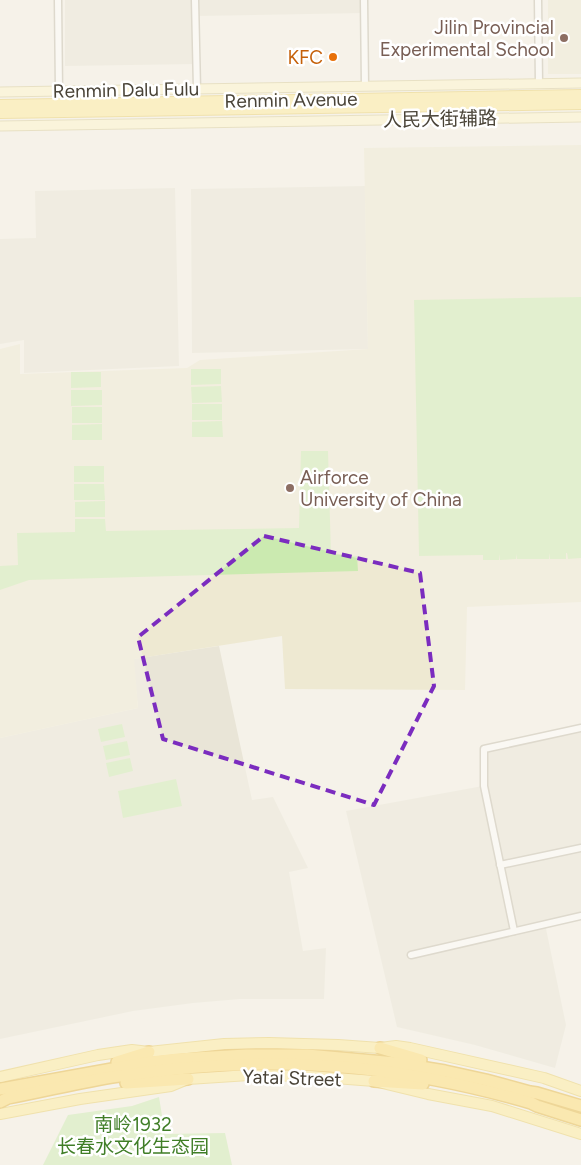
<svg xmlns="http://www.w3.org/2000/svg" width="581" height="1165" font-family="Figtree,'Noto Sans SC',sans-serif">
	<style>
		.residential { fill: #e9e5d7 }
		.education { fill: #eee9d2 }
		.green { fill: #cbeab0 }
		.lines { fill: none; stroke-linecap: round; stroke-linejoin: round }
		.street-casing { stroke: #c1bbab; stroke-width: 9 }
		.secondary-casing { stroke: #d7cb97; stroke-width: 11 }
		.primary-casing { stroke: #e9cd63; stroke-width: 12 }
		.highway-casing { stroke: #e4b334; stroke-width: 14 }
		.street { stroke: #fff; stroke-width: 6 }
		.secondary { stroke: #fff7c9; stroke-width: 9 }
		.primary { stroke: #ffeb98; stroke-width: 10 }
		.highway { stroke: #ffdb6a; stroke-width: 11 }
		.marked { fill: none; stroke: #7b2cbf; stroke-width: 4; stroke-dasharray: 10 6; stroke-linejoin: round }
		.education-dot { fill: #8d6e63; stroke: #fff; stroke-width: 2 }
		.food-dot { fill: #e8710a; stroke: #fff; stroke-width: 2 }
		.labels { text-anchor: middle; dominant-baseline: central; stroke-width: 5; stroke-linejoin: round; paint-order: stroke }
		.education-label { font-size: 19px; fill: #785e54; stroke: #fff; text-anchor: end }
		.food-label { font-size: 19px; fill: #c56008; stroke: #fff; text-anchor: end }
		.street-label { font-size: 19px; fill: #494337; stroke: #fff }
		.park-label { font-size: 19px; fill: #407e27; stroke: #fff }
	</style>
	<rect width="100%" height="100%" fill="#f5f2e9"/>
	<g class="residential">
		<path d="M 65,0 L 364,0 L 364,13 L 196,16 L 196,64 L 65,66 Z"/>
		<path d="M 365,186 L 368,349 L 192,353 L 191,189 Z"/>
		<path d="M 175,188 L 179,366 L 24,373 L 24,340 L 0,344 L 0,239 L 36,238 L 35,191 Z"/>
		<path d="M 219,646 L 252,800 L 273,797 L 308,868 L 289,872 L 303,951 L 326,948 L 324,999 L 240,999 L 193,1003 L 133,1011 L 0,1039 L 0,738 L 138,708 L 133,659 Z"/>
		<path d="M 581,732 L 581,916 L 545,924 L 566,1025 L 555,1068 L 475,1045 L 397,1027 L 346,811 L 483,786 L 484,749 Z"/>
	</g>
	<g class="education">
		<rect x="548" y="0" width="33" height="74"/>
		<path d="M 581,145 L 581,602 L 467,607 L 465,690 L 285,689 L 282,636 L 134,659 L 138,708 L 0,738 L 0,349 L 20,344 L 20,374 L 187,368 L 200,360 L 368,349 L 364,148 Z"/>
	</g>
	<g class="green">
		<path d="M 581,297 L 581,558 L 568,559 L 567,553 L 566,553 L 566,559 L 550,559 L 549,553 L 549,559 L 517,559 L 517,554 L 516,559 L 500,560 L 500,554 L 499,560 L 483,560 L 483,555 L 419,556 L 414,300 Z"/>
		<path d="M 191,369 L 221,369 L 221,384 L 191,385 Z"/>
		<path d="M 71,372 L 101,372 L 101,387 L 71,388 Z"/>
		<path d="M 221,386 L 222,402 L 192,403 L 191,387 Z"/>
		<path d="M 71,390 L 102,390 L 102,405 L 71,406 Z"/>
		<rect x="192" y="404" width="30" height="16"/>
		<rect x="72" y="407" width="30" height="16"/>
		<path d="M 222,421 L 223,437 L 192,437 L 192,422 Z"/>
		<path d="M 102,424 L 102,440 L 72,440 L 72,425 Z"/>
		<path d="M 301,451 L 328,451 L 331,554 L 357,556 L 358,571 L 29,580 L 0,590 L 0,566 L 18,565 L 17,533 L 75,532 L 75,519 L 105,519 L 106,531 L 299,528 Z"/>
		<rect x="74" y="466" width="30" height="16"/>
		<path d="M 74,484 L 104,484 L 105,500 L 74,500 Z"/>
		<path d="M 105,501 L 105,517 L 75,517 L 75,502 Z"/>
		<path d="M 122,724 L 125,737 L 101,742 L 98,729 Z"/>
		<path d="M 127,741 L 130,755 L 106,760 L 103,746 Z"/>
		<path d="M 130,758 L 133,771 L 109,777 L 106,763 Z"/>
		<path d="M 176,779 L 182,806 L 123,818 L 118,791 Z"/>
		<path d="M 159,1097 L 165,1134 L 225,1133 L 232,1165 L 43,1165 L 68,1115 L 132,1106 Z"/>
	</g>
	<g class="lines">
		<g class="street-casing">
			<g id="street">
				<path d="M 58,0 L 59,91"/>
				<path d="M 195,0 L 197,89"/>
				<path d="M 364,0 L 365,86"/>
				<path d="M 538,0 L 539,84"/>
				<path d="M 500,865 L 581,848"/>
				<path d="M 514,931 L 484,786 L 484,749 L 581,728"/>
				<path d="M 411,955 L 581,916"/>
			</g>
		</g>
		<g class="secondary-casing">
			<g id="secondary">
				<path d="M 0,92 L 581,83"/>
				<path d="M 0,126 L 581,117"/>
			</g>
		</g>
		<g class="primary-casing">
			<g id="primary">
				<path d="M 0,105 L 581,95"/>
				<path d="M 0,113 L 581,104"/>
				<path d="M 0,1077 L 98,1055 L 132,1050 L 149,1052 L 224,1044 L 269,1043 L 338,1045 L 380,1048 L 396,1046 L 410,1048 L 544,1078 L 581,1091"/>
				<path d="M 0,1114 L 80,1099 L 171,1086 L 188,1079 L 249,1075 L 309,1076 L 374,1081 L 428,1094 L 492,1106 L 581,1134"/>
			</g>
		</g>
		<g class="highway-casing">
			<g id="highway">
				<path d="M 380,1048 L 421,1060"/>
				<path d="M 117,1062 L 149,1052"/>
				<path d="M 374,1081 L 423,1084"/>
				<path d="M 126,1083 L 188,1079"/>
				<path d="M 0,1089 L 151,1062 L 178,1059 L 246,1055 L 307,1055 L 396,1063 L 445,1071 L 486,1080 L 530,1092 L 537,1093 L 581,1106"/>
				<path d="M 0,1102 L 8,1098 C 43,1091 77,1083 112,1077 C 218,1060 330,1059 436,1080 C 468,1086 500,1094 531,1103 L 537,1106 L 581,1120"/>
			</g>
		</g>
		<use href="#street" class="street"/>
		<use href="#secondary" class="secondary"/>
		<use href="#primary" class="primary"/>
		<use href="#highway" class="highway"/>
	</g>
	<path d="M0 0H581V1165H0ZM 264,536 L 420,573 L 434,686 L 374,805 L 163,739 L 138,637 Z" fill="#f5f2e9" fill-opacity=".55" fill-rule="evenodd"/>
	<path class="marked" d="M 264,536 L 420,573 L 434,686 L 374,805 L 163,739 L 138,637 Z"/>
	<g class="education-dot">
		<circle cx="564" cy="38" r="5"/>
		<circle cx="290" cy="488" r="5"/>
	</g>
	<circle class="food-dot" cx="333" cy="57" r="5"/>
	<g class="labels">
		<g class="education-label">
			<text x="554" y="27">Jilin Provincial<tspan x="554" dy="22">Experimental School</tspan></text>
			<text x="300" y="477" text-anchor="start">Airforce<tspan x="300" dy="22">University of China</tspan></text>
		</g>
		<g class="food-label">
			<text x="323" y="57">KFC</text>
		</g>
		<g class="street-label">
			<text transform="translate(126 90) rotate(-1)">Renmin Dalu Fulu</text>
			<text transform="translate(291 100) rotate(-1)">Renmin Avenue</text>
			<text transform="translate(440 119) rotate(-1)">人民大街辅路</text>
			<text transform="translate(292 1078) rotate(2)">Yatai Street</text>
		</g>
		<g class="park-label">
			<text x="133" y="1124">南岭1932<tspan x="133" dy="22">长春水文化生态园</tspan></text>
		</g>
	</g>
</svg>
